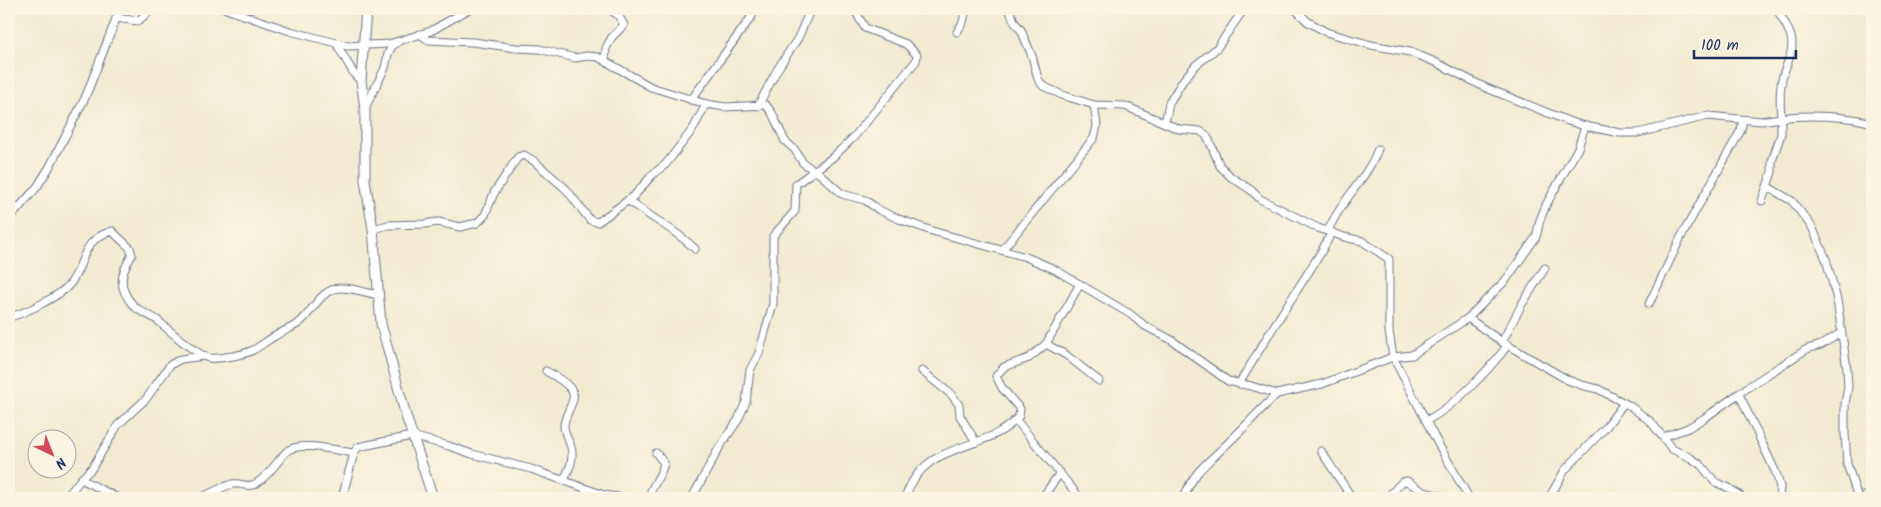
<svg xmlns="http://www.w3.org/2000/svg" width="1881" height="507" font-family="Kalam,sans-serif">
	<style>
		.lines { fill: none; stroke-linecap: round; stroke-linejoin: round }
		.minor-casing { stroke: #667187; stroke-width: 9 }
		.tertiary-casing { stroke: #667187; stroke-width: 11 }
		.minor { stroke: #fff; stroke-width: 7 }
		.tertiary { stroke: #fff; stroke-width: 9 }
	</style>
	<rect width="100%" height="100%" fill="#fcf5e5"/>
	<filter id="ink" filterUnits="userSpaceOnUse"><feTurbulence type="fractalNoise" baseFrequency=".02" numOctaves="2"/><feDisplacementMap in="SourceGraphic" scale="10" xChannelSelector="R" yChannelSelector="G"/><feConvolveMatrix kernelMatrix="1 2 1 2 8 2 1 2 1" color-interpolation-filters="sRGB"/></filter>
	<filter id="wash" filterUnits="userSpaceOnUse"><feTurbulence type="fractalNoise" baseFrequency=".0096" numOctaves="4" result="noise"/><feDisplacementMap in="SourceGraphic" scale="20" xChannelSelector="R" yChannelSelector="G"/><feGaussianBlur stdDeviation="1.12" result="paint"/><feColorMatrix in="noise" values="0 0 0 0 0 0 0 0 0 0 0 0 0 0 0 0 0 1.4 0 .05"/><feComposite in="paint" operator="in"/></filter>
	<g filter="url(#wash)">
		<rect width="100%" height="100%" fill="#f2ebd2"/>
	</g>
	<g filter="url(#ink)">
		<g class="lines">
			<g class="minor-casing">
				<g id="minor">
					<path d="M 226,9 L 290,31 L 348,46 L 389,44 L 431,31 L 469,9"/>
					<path d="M 1009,9 L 1015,23 L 1021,30 L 1032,56 L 1038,79 L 1043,86 L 1062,95 L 1094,105 L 1125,106 L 1179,129 L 1200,131 L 1206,135 L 1209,140 L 1220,166 L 1231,177 L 1251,190 L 1260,199 L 1318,228 L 1344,237 L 1362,241 L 1389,259 L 1389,331 L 1393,357 L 1412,355 L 1468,318 L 1506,280 L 1536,237 L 1540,220 L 1546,205 L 1578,148 L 1585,126"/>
					<path d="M 1295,9 L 1307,21 L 1326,32 L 1371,45 L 1410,52 L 1435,62 L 1484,87 L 1568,121 L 1585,126 L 1620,133 L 1638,133 L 1708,116 L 1761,121 L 1781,118 L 1781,134 L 1772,161 L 1772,172 L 1762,201"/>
					<path d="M 1777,9 C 1781,18 1788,26 1791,37 C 1795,52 1785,65 1782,79 C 1779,92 1780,105 1781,118 C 1804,114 1850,116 1872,123"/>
					<path d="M 116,18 L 138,21 L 152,9"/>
					<path d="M 957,32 L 963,22 L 966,9"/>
					<path d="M 420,34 L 428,40 L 473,42 L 516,48 L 539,49 L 575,58 L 587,56 L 598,57 L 651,87 L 706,104 L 725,107 L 766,105 L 772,113 L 785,141 L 795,150 L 803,163 L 820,174 L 842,194 L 865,200 L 879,210 L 899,219 L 932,231 L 1026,257 L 1054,269 L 1130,314 L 1145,326 L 1170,339 L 1228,381 L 1251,386 L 1277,394 L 1322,384 L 1393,357 L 1436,440 L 1469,498"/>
					<path d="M 336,43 L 354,74 L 361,81"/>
					<path d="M 605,60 L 606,48 L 612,37 L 624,25 L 618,15 L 609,9"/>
					<path d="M 691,100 L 752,16 L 754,9"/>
					<path d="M 758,106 L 777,70 L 798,38 L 808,15 L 813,9"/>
					<path d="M 365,108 L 385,68 L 388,54 L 392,46 L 397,43"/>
					<path d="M 1165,123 L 1169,103 L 1184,79 L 1196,65 L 1217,48 L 1244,9"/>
					<path d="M 1768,187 L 1792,201 L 1812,227 L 1826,259 L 1837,300 L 1847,369 L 1848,387 L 1845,404 L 1845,434 L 1847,464 L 1858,498"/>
					<path d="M 628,200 C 650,218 674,228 695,249"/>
					<path d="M 9,219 L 37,187 L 49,168 L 85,98 L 120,9"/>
					<path d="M 373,229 L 388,225 L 425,224 L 438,222 L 460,227 L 477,223 L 485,215 L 494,193 L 518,157 L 524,155 L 534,161 L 566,189 L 590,220 L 598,222 L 634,196 L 653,174 L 666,164 L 693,129 L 706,104"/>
					<path d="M 1328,231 C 1340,201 1367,179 1378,149"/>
					<path d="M 1003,249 L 1094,138 L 1097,126 L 1094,105"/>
					<path d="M 1649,304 L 1681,237 L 1741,130 L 1743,120"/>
					<path d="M 9,317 C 24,314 60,296 70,284 C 86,263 80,240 112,231 L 130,248 L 132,255 C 120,274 117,288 134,306 C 140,312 150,315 157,320 C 168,329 196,355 209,358 C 219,359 244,355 253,350 C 261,346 268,340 275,336 C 283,331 292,328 299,323 C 311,314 318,294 334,289 C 344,285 367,293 378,295"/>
					<path d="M 1468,318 L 1502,342 L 1568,380 L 1581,385 L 1598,389 L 1630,406 L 1651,422 L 1672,449 L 1691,458 L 1701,465 L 1715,482 L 1729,488 L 1743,498"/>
					<path d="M 1502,342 L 1522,304 L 1545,268"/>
					<path d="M 1046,344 L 1066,355 L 1099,381"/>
					<path d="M 546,371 C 554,376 569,383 573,393 C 576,401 564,415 564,426 C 564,432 567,438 570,444 C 575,457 570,468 564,480"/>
					<path d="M 922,371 L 952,395 L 959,405 L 960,416 L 976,442"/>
					<path d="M 1239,384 L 1269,334 L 1320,254 L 1332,232"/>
					<path d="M 1739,394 L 1776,473 L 1780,487 L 1779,498"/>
					<path d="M 1016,420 L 1080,498"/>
					<path d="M 1426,421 C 1456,405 1487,372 1508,345"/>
					<path d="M 1663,437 L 1688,428 L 1706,417 L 1748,387 L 1807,349 L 1821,345 L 1841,333"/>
					<path d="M 1321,451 L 1352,498"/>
					<path d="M 81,479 L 92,468 L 118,425 L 146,399 L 170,365 L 181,359 L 204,356"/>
					<path d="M 66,498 L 81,479 L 118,498"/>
					<path d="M 200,498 C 210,494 221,487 232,484 C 241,482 248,489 257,483 C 269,475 277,462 286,452 C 297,440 339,451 354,453"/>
					<path d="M 342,498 L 354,453 L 358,447 L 412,436 L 449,446 L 472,454 L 531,469 L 604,495 L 623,498"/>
					<path d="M 649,498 C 651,485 662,476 664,463 L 656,453"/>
					<path d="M 692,498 L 719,448 L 738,420 L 746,402 L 750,370 L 759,353 L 773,304 L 773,236 L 795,211 L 796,184 L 833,157 L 854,137 L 916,61 L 917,55 L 906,44 L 865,28 L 854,9"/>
					<path d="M 905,498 C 925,437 986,455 1019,416 L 1020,409 L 1002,388 L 996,376 L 1004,367 L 1029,358 L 1046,344 L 1080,284"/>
					<path d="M 1042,498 L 1060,473"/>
					<path d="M 1184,498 C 1193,471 1208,463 1227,444 C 1244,428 1260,410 1277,394"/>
					<path d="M 1387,498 L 1402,482 L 1407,481 L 1422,491 L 1447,498"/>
					<path d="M 1549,498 L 1565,470 L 1606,427 L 1624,403"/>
					<path d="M 1865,498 L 1872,487"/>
				</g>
			</g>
			<g class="tertiary-casing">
				<path id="tertiary" d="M 366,9 L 361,81 L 365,108 L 365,180 L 373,229 L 381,324 L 406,416 L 433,498"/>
			</g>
			<use href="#minor" class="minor"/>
			<use href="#tertiary" class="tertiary"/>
		</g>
	</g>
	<rect width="1881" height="507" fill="none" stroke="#fcf5e5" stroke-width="30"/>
	<g transform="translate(52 454) rotate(137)"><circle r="24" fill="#fcf5e5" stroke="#a2a6af"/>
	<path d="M0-4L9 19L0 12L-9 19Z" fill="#d1495b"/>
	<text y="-8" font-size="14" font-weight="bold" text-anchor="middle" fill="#1b2f5e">N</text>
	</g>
	<path d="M1694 50v8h102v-8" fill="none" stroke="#1b2f5e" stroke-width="2.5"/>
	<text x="1701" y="50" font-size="15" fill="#1b2f5e" stroke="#fcf5e5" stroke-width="4" paint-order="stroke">100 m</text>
</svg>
